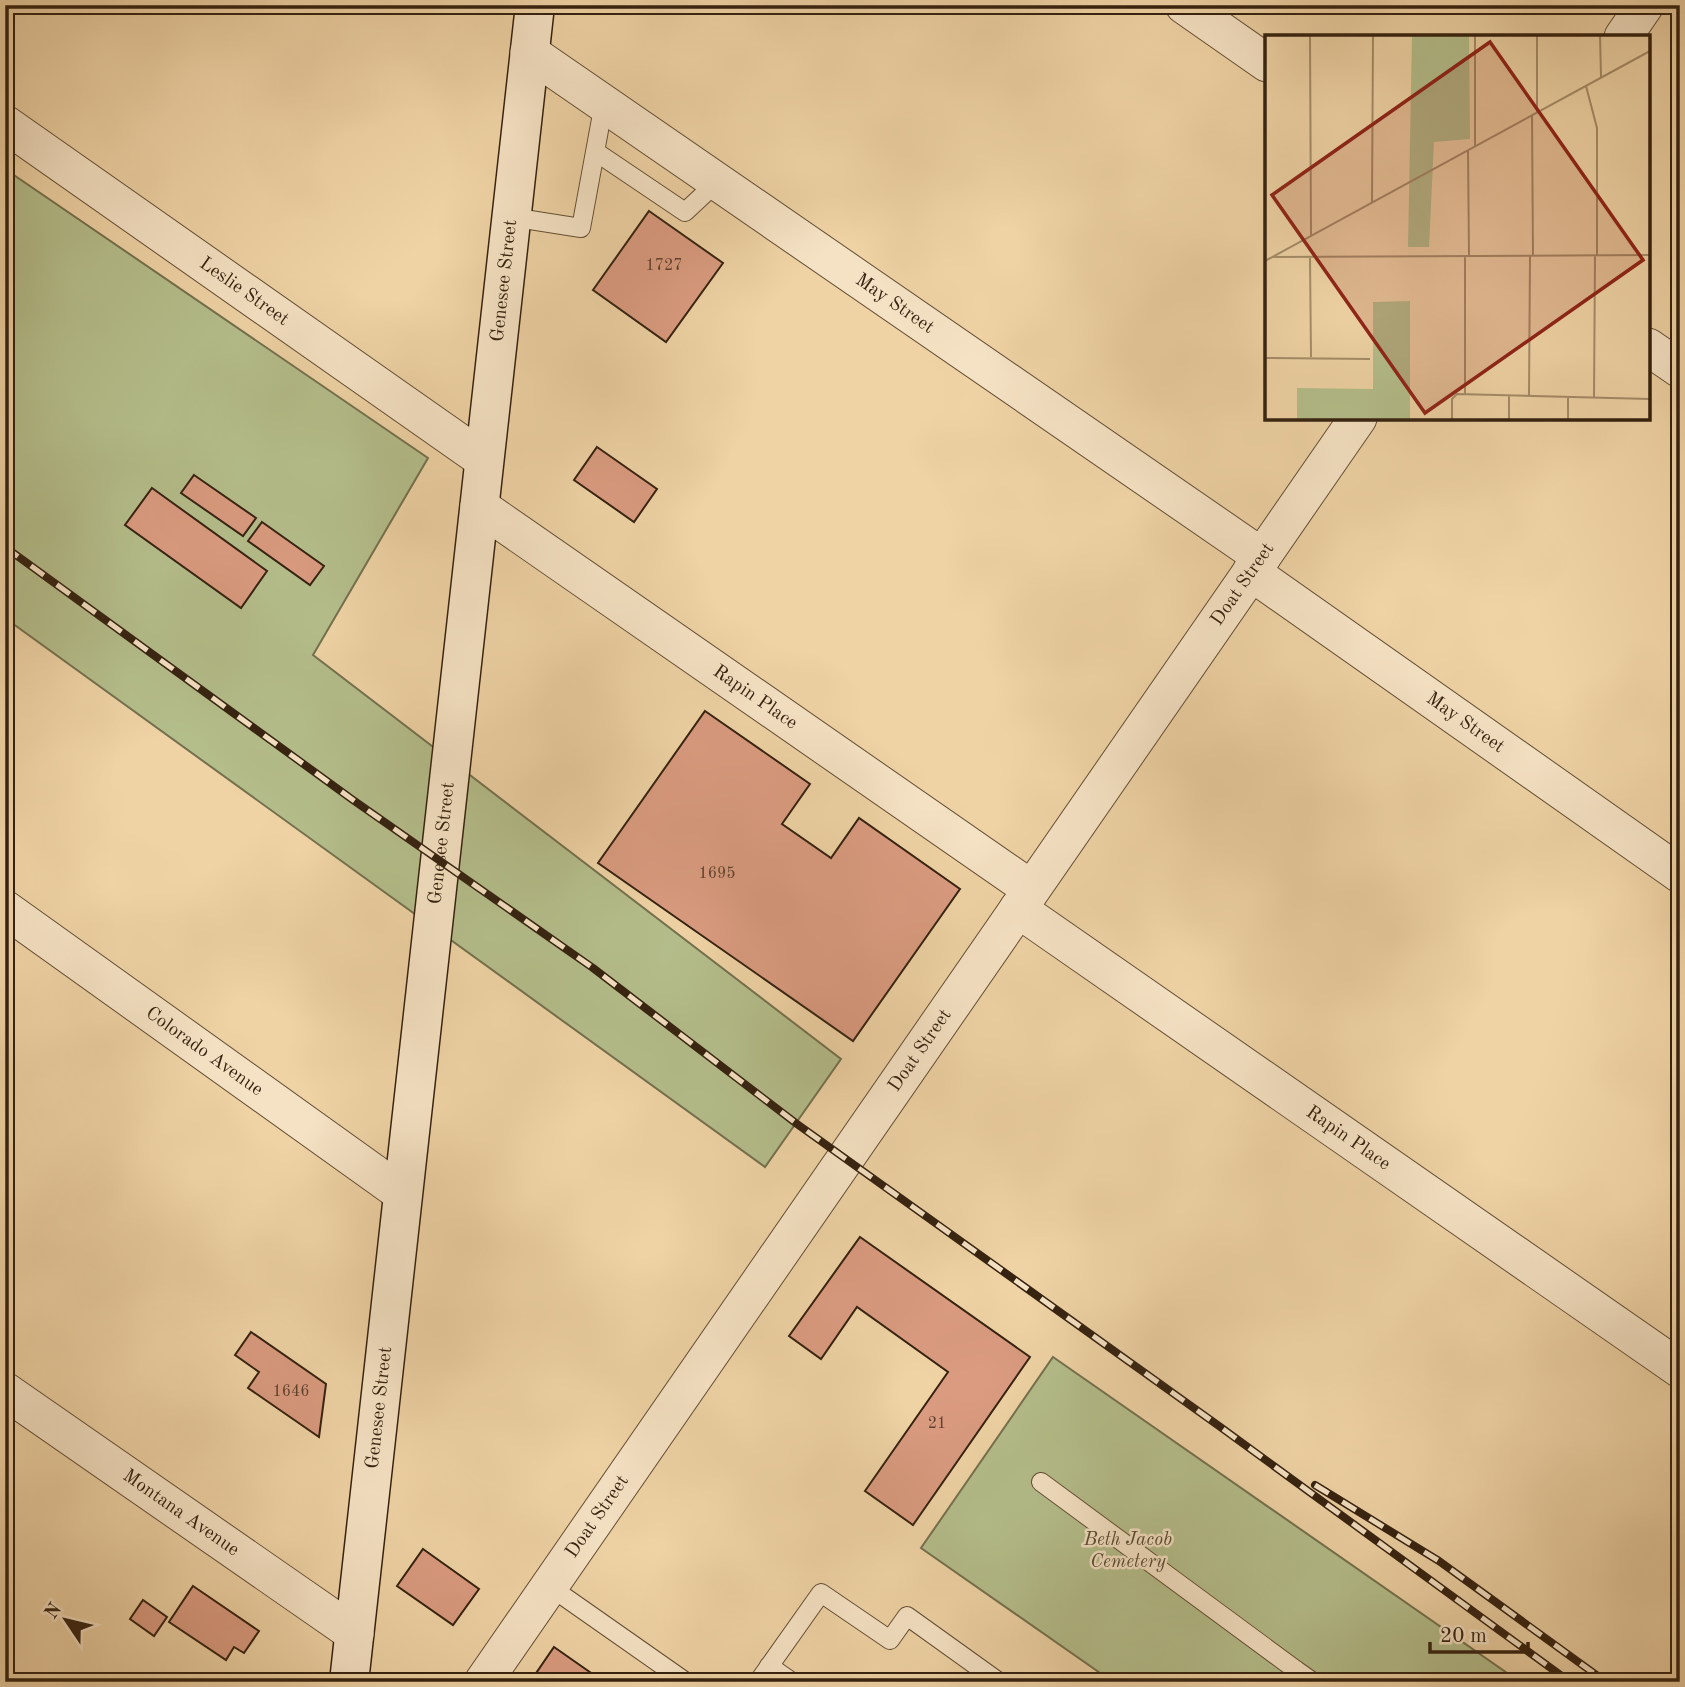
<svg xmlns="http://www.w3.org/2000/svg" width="1685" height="1687" font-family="'Old Standard TT',serif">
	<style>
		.green { fill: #b4be8b; stroke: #74704e; stroke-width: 2 }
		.building { fill: #da9b80; stroke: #352210; stroke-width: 2 }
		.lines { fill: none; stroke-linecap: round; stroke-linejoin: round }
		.lane-casing { stroke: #644e35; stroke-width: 20 }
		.street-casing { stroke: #644e35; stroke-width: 39 }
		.secondary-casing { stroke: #352210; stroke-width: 41 }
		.lane { stroke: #f5e2c4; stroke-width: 18 }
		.street { stroke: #f5e2c4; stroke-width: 37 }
		.secondary { stroke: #f5e2c4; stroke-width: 38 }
		.rail-casing { stroke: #352210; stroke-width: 8 }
		.rail { stroke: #f5e2c4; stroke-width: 5; stroke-dasharray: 16; stroke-linecap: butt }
		.labels { text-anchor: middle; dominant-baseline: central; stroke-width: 5; stroke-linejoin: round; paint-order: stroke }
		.number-label { font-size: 16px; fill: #5e402c }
		.street-label { font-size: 19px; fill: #352210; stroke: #f5e2c4 }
		.park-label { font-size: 19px; font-style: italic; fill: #55492f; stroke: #f5e2c4 }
		.inset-road { fill: none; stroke: #a58c69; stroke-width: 2 }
		.view { fill: #8f2418; fill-opacity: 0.15; stroke: #8f2418; stroke-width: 3.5 }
		.inset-edge { fill: none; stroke: #352210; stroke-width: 3.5 }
	</style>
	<rect width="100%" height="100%" fill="#efd3a5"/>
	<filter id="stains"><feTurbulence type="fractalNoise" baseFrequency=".00286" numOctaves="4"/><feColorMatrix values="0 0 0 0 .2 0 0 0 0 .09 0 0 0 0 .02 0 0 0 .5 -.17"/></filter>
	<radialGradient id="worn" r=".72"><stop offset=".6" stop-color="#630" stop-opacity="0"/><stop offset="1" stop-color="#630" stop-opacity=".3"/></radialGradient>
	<g class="green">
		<path d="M 5,169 L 428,458 L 313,655 L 841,1059 L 765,1167 L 5,618 Z"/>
		<path d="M 1053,1357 L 1520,1682 L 1113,1682 L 921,1548 Z"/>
	</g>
	<g class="building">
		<path d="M 649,211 L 723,263 L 666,342 L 593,290 Z"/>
		<path d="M 597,447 L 657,489 L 634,522 L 574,480 Z"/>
		<path d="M 194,475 L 256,518 L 243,536 L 181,493 Z"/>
		<path d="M 152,488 L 267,571 L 241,608 L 125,525 Z"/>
		<path d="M 262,522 L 324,566 L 310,585 L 248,541 Z"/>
		<path d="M 705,711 L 810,784 L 782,824 L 831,858 L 859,818 L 960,889 L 853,1041 L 598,863 Z"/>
		<path d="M 860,1237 L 1030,1357 L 913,1525 L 865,1491 L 948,1372 L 857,1307 L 821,1359 L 789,1336 Z"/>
		<path d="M 251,1332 L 326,1384 L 319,1437 L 248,1388 L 259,1372 L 235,1355 Z"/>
		<path d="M 423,1549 L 479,1589 L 453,1625 L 397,1586 Z"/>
		<path d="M 193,1586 L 259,1631 L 244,1653 L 234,1647 L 226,1660 L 169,1622 Z"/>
		<path d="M 143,1600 L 167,1617 L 154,1636 L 130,1619 Z"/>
		<path d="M 554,1647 L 604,1682 L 530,1682 Z"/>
	</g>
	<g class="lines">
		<g class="lane-casing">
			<g id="lane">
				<path d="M 596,152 L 685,212 L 716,183"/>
				<path d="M 511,217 L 581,228 L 604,103"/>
				<path d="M 1041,1482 L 1296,1670 L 1288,1682"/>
				<path d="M 549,1586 L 686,1682"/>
				<path d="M 769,1666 L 792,1682"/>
				<path d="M 1296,1670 L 1313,1682"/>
				<path d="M 758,1682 L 821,1593 L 890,1640 L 907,1616 L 999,1682"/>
			</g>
		</g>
		<g class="street-casing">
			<g id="street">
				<path d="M 1184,5 L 1267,63"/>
				<path d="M 1623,37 L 1645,5"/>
				<path id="s1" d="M 529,52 L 1262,557"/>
				<path id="s2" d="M 5,124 L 484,460"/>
				<path d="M 1648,347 L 1680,369"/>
				<path id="s3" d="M 479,506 L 1031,889"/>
				<path id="s4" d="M 1251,572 L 1680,874"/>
				<path id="s5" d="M 5,909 L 403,1194"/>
				<path id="s6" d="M 1018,909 L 1680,1369"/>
				<path id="s7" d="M 5,1391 L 355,1634"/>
				<path id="s8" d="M 483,1682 L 1358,418"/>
			</g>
		</g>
		<g class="secondary-casing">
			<g id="secondary">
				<path id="s9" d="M 349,1682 L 535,5"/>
			</g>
		</g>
		<use href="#lane" class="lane"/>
		<use href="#street" class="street"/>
		<use href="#secondary" class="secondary"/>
		<g class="rail-casing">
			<g id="rail">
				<path d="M 5,547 L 353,800 L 593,968 L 797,1124 L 1219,1426 L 1570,1682"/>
				<path d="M 1315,1485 L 1439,1561 L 1606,1682"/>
			</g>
		</g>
		<use href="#rail" class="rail"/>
	</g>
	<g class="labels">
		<g class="number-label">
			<text x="664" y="266">1727</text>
			<text x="717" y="874">1695</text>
			<text x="291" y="1392">1646</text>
			<text x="937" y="1424">21</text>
		</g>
		<g class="street-label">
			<text stroke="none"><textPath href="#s9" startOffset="1410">Genesee Street</textPath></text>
			<text stroke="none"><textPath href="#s2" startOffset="292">Leslie Street</textPath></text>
			<text stroke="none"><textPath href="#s1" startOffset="444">May Street</textPath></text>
			<text stroke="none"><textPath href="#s8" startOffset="1335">Doat Street</textPath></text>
			<text stroke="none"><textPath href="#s3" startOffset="336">Rapin Place</textPath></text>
			<text stroke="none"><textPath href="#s4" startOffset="262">May Street</textPath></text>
			<text stroke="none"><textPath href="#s9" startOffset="844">Genesee Street</textPath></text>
			<text stroke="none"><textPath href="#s8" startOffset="768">Doat Street</textPath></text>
			<text stroke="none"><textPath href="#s5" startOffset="245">Colorado Avenue</textPath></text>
			<text stroke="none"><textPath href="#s6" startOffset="402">Rapin Place</textPath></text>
			<text stroke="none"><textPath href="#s9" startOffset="276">Genesee Street</textPath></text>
			<text stroke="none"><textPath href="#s7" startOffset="214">Montana Avenue</textPath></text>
			<text stroke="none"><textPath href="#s8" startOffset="201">Doat Street</textPath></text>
		</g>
		<g class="park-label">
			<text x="1128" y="1540">Beth Jacob<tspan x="1128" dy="22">Cemetery</tspan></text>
		</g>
	</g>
	<g transform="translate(1265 35)">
		<rect width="385" height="385" fill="#efd3a5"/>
		<path d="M 147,0 L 204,0 L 205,104 L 169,107 L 164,212 L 143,212 ZM 145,266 L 145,385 L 32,385 L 32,353 L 108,354 L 108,267 Z" fill="#b4be8b"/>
		<path class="inset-road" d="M 45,0 L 46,201M 335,0 L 336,42M 321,51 L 332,93 L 332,221M 272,77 L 272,0M 267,80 L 268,221M 210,111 L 210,0M 203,115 L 204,221M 107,167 L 108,0M 200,221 L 200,359M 8,222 L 385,220M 45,222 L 46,322M 0,226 L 385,16M 0,323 L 105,324M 264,361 L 265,221M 303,362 L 303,385M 329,362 L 330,221M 187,385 L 187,364 L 192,359 L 385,364M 244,385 L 244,360"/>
		<path class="view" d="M 225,7 L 378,225 L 160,378 L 7,160 Z"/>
		<rect width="385" height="385" class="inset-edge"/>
	</g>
	<rect width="1685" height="1687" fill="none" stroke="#efd3a5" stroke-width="28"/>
	<rect x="7" y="7" width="1671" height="1673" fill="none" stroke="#352210" stroke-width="3.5"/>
	<rect x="14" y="14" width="1657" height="1659" fill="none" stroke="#352210" stroke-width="2"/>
	<g transform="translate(66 1620) rotate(305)" stroke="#f5e2c4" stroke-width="5" paint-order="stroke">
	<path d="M0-5L12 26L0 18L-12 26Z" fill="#352210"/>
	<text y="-10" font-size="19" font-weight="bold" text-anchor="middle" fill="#352210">N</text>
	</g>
	<path d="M1430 1642v10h98v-10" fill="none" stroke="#352210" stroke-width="3.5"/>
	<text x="1440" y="1642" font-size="21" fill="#352210" stroke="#f5e2c4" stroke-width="5" paint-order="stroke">20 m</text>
	<rect width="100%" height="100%" filter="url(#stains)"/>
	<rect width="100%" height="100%" fill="url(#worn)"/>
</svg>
